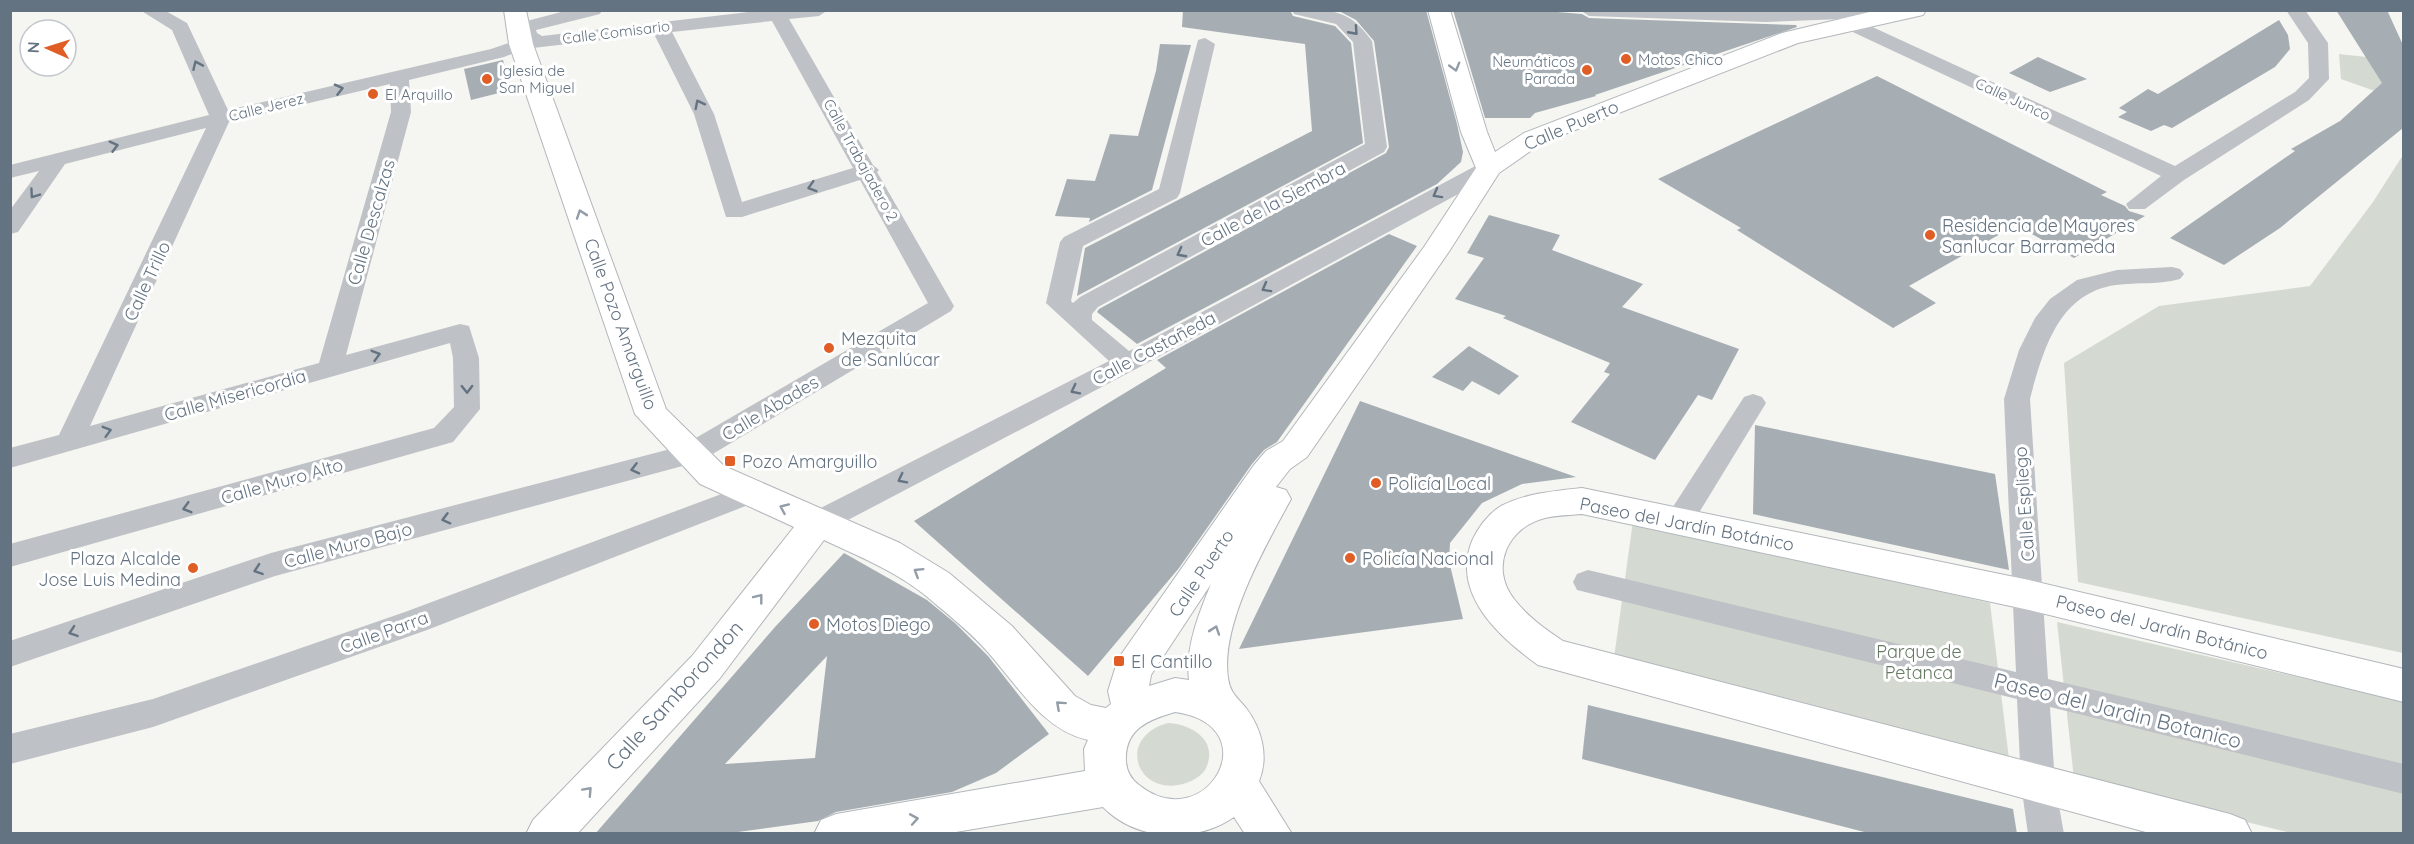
<svg xmlns="http://www.w3.org/2000/svg" width="2414" height="844" font-family="Quicksand,sans-serif">
	<style>
		.green { fill: #d4dad1 }
		.building { fill: #a6aeb4; fill-rule: evenodd }
		.lines { fill: none; stroke-linecap: round; stroke-linejoin: round }
		.secondary-casing { stroke: #b2b7bc; stroke-width: 2 }
		.street { fill: #bec1c5; fill-rule: evenodd }
		.secondary { fill: #fff; fill-rule: evenodd }
		.oneway { stroke: #647382 }
		.oneway2 { stroke: #929da8 }
		.poi-dot { fill: #e05d26; stroke: #fff; stroke-width: 2 }
		.labels { text-anchor: middle; dominant-baseline: central; stroke-width: 6; stroke-linejoin: round; paint-order: stroke }
		.far-street-label { font-size: 15px; fill: #647382; stroke: #fff }
		.far-poi-label { font-size: 15px; fill: #647382; stroke: #fff; text-anchor: start }
		.street-label { font-size: 18px; fill: #647382; stroke: #fff }
		.poi-label { font-size: 18px; fill: #647382; stroke: #fff; text-anchor: start }
		.park-label { font-size: 18px; fill: #667963; stroke: #fff }
		.near-street-label { font-size: 21px; fill: #647382; stroke: #fff }
	</style>
	<rect width="100%" height="100%" fill="#f5f5f1"/>
	<g class="green">
		<path d="M 2339,54 L 2403,61 L 2403,101 L 2341,79 Z"/>
		<path d="M 2403,155 L 2403,653 L 2078,582 L 2064,363 L 2159,306 L 2310,286 L 2373,202 Z"/>
		<path d="M 1633,521 L 1990,603 L 2009,759 L 1614,658 Z"/>
		<path d="M 2057,622 L 2403,701 L 2403,833 L 2291,833 L 2074,779 Z"/>
		<path d="M 1168,723 C 1192,724 1220,741 1205,770 C 1201,776 1193,781 1186,783 C 1138,799 1114,738 1168,723 Z"/>
	</g>
	<g class="building">
		<path d="M 1183,10 L 1290,10 L 1293,16 L 1335,26 L 1351,43 L 1363,143 L 1077,296 L 1085,248 L 1312,131 L 1305,44 L 1182,27 Z"/>
		<path d="M 1337,10 L 1426,10 L 1457,124 L 1463,152 L 1461,162 L 1437,184 L 1137,344 L 1097,312 L 1099,309 L 1386,153 L 1389,147 L 1374,41 L 1356,20 Z"/>
		<path d="M 1453,10 L 1533,10 L 1582,14 L 1589,18 L 1796,25 L 1797,27 L 1595,95 L 1596,96 L 1535,113 L 1530,118 L 1485,118 Z"/>
		<path d="M 2336,10 L 2387,10 L 2403,45 L 2403,128 L 2280,228 L 2224,265 L 2170,238 L 2295,151 L 2291,149 L 2340,121 L 2382,83 Z"/>
		<path d="M 2279,20 L 2288,35 L 2290,49 L 2275,67 L 2172,128 L 2164,125 L 2151,131 L 2118,117 L 2127,112 L 2119,108 L 2148,89 L 2158,94 Z"/>
		<path d="M 1160,44 L 1191,45 L 1152,190 L 1089,222 L 1090,218 L 1055,216 L 1067,179 L 1095,181 L 1110,134 L 1138,136 L 1156,71 Z"/>
		<path d="M 2038,57 L 2087,79 L 2050,92 L 2009,73 Z"/>
		<path d="M 503,60 L 511,90 L 471,100 L 464,69 Z"/>
		<path d="M 1877,76 L 2107,192 L 2101,195 L 2125,206 L 2129,211 L 2145,216 L 2074,258 L 2016,225 L 1909,286 L 1936,303 L 1893,328 L 1737,230 L 1741,228 L 1658,179 Z"/>
		<path d="M 1489,215 L 1560,235 L 1552,250 L 1643,284 L 1622,307 L 1739,349 L 1712,400 L 1698,395 L 1655,460 L 1571,422 L 1610,374 L 1604,372 L 1610,363 L 1503,318 L 1506,316 L 1455,299 L 1484,258 L 1467,253 Z"/>
		<path d="M 1389,234 L 1417,246 L 1277,442 L 1264,450 L 1252,464 L 1179,568 L 1088,676 L 914,521 L 1166,368 L 1157,360 Z"/>
		<path d="M 1469,346 L 1519,376 L 1499,395 L 1472,381 L 1463,391 L 1432,377 Z"/>
		<path d="M 1360,401 L 1576,477 L 1522,484 L 1482,503 L 1450,543 L 1449,561 L 1463,619 L 1239,649 Z"/>
		<path d="M 1755,425 L 1995,474 L 2009,570 L 1753,514 Z"/>
		<path d="M 844,553 L 927,600 L 955,623 L 988,656 L 1049,734 L 996,773 L 952,792 L 836,812 L 818,821 L 723,834 L 595,834 L 775,627 ZM 827,656 L 815,758 L 725,764 Z"/>
		<path d="M 1588,705 L 2013,809 L 2017,834 L 1872,834 L 1582,759 Z"/>
	</g>
	<g class="lines">
		<g class="secondary-casing">
			<g id="secondary">
				<path d="M 504,10 L 526,10 L 533,44 L 666,409 L 724,466 L 900,543 L 949,573 L 1012,626 L 1075,696 L 1091,705 L 1106,708 L 1111,704 L 1108,691 L 1118,659 L 1254,465 L 1266,451 L 1283,441 L 1424,247 L 1476,168 L 1461,132 L 1428,10 L 1450,10 L 1487,132 L 1495,152 L 1524,133 L 1782,33 L 1878,10 L 1926,10 L 1923,15 L 1798,43 L 1542,143 L 1499,173 L 1450,250 L 1307,457 L 1290,469 L 1276,487 L 1286,490 L 1291,499 C 1266,545 1220,624 1228,678 C 1230,693 1237,697 1246,708 C 1262,729 1269,757 1259,781 L 1292,834 L 1245,834 L 1234,817 C 1195,844 1136,841 1103,807 L 944,834 L 814,834 L 821,820 L 836,814 L 1085,771 L 1084,749 L 1088,740 C 1042,730 1016,683 986,650 C 968,630 945,612 925,595 C 895,571 858,556 824,540 L 720,678 L 577,834 L 526,834 L 533,820 L 692,656 L 794,527 L 700,484 L 635,414 L 509,44 ZM 1211,584 C 1199,613 1185,648 1189,680 L 1175,678 L 1149,686 L 1151,675 ZM 1175,712 C 1271,726 1205,838 1139,785 C 1131,779 1127,772 1126,762 C 1124,729 1148,720 1175,712 Z"/>
				<path d="M 1582,488 L 2029,580 L 2404,669 L 2404,702 L 2029,610 L 1582,514 C 1570,515 1557,515 1545,518 C 1508,527 1489,567 1514,599 C 1528,617 1545,629 1563,641 L 2230,814 L 2245,820 L 2252,834 L 2153,834 L 1538,665 C 1499,637 1451,594 1472,541 C 1478,528 1488,514 1501,506 C 1527,493 1554,491 1582,488 Z"/>
			</g>
		</g>
		<g class="street">
			<path d="M 140,10 L 164,10 L 187,23 L 228,110 L 491,49 L 520,39 L 517,27 L 519,23 L 569,10 L 602,10 L 600,14 L 536,30 L 537,33 L 542,36 L 766,10 L 828,10 L 819,16 L 789,19 L 873,165 L 879,170 L 877,172 L 954,306 L 951,311 L 701,461 L 275,576 L 10,667 L 10,641 L 271,553 L 682,446 L 928,303 L 860,180 L 742,217 L 726,217 L 694,114 L 654,34 L 524,49 L 504,57 L 409,80 L 411,112 L 346,355 L 460,324 L 469,326 L 479,358 L 480,409 L 453,442 L 10,567 L 10,544 L 434,428 L 454,407 L 453,358 L 450,343 L 10,468 L 10,448 L 59,435 L 206,128 L 65,164 L 18,232 L 10,234 L 10,210 L 39,171 L 10,178 L 10,165 L 209,115 L 172,30 ZM 772,21 L 853,168 L 742,202 L 714,114 L 672,32 ZM 390,84 L 391,112 L 319,363 L 90,426 L 229,122 Z"/>
			<path d="M 1292,10 C 1330,10 1348,7 1372,41 L 1387,147 L 1384,152 L 1098,307 L 1092,314 L 1092,320 L 1129,351 L 1481,163 L 1497,163 L 1500,168 L 1497,173 L 1136,369 L 827,531 L 817,534 L 807,531 L 802,523 L 807,515 L 1109,361 L 1046,303 L 1060,242 L 1064,237 L 1159,189 L 1198,40 L 1205,38 L 1215,44 L 1180,193 L 1177,198 L 1083,246 L 1071,301 L 1073,303 L 1080,297 L 1365,144 L 1353,42 L 1336,24 L 1294,14 Z"/>
			<path d="M 1580,10 L 1876,10 L 1875,17 L 1855,19 L 2175,166 L 2295,92 L 2309,78 L 2308,43 L 2286,10 L 2305,10 L 2328,43 L 2329,79 L 2309,100 L 2184,180 L 2145,209 L 2129,209 L 2126,204 L 2161,176 L 1842,27 L 1840,23 L 1842,19 L 1766,22 L 1589,16 Z"/>
			<path d="M 2172,267 L 2180,269 L 2184,274 L 2180,279 C 2160,285 2137,282 2116,285 C 2058,293 2043,351 2030,399 L 2048,679 L 2404,764 L 2404,794 L 2050,707 L 2055,784 L 2064,834 L 2028,834 L 2021,784 L 2017,699 L 1577,590 L 1573,582 L 1577,574 L 1588,570 L 2016,672 L 2004,399 L 2019,350 L 2035,318 L 2050,299 L 2077,280 L 2117,270 Z"/>
			<path d="M 1753,394 L 1762,397 L 1766,403 L 1689,529 L 1679,532 L 1669,529 L 1664,521 L 1669,513 L 1744,397 Z"/>
			<path d="M 751,483 L 761,486 L 765,493 L 761,500 L 427,630 L 153,727 L 10,764 L 10,734 L 153,699 L 405,612 Z"/>
		</g>
		<use href="#secondary" class="secondary"/>
	</g>
	<defs><path id="oneway-chevron" d="M-2-3.5L2.5 0L-2 3.5" fill="none" stroke-width="1.6" stroke-linecap="round" stroke-linejoin="round" transform="scale(1.5)"/></defs>
	<g class="oneway">
		<use href="#oneway-chevron" transform="translate(1354 31) rotate(48)"/>
		<use href="#oneway-chevron" transform="translate(197 65) rotate(-114)"/>
		<use href="#oneway-chevron" transform="translate(339 89) rotate(-14)"/>
		<use href="#oneway-chevron" transform="translate(699 104) rotate(-117)"/>
		<use href="#oneway-chevron" transform="translate(114 146) rotate(-15)"/>
		<use href="#oneway-chevron" transform="translate(812 187) rotate(163)"/>
		<use href="#oneway-chevron" transform="translate(34 194) rotate(125)"/>
		<use href="#oneway-chevron" transform="translate(1437 194) rotate(151)"/>
		<use href="#oneway-chevron" transform="translate(1181 253) rotate(152)"/>
		<use href="#oneway-chevron" transform="translate(1266 288) rotate(151)"/>
		<use href="#oneway-chevron" transform="translate(376 355) rotate(-16)"/>
		<use href="#oneway-chevron" transform="translate(467 389) rotate(89)"/>
		<use href="#oneway-chevron" transform="translate(1075 390) rotate(153)"/>
		<use href="#oneway-chevron" transform="translate(107 431) rotate(-16)"/>
		<use href="#oneway-chevron" transform="translate(635 469) rotate(166)"/>
		<use href="#oneway-chevron" transform="translate(902 479) rotate(153)"/>
		<use href="#oneway-chevron" transform="translate(187 508) rotate(164)"/>
		<use href="#oneway-chevron" transform="translate(446 519) rotate(165)"/>
		<use href="#oneway-chevron" transform="translate(258 570) rotate(161)"/>
		<use href="#oneway-chevron" transform="translate(73 632) rotate(161)"/>
	</g>
	<g class="oneway2">
		<use href="#oneway-chevron" transform="translate(1455 67) rotate(74)"/>
		<use href="#oneway-chevron" transform="translate(581 214) rotate(-109)"/>
		<use href="#oneway-chevron" transform="translate(784 508) rotate(-156)"/>
		<use href="#oneway-chevron" transform="translate(918 572) rotate(-148)"/>
		<use href="#oneway-chevron" transform="translate(759 598) rotate(-52)"/>
		<use href="#oneway-chevron" transform="translate(1215 630) rotate(-71)"/>
		<use href="#oneway-chevron" transform="translate(1060 705) rotate(-138)"/>
		<use href="#oneway-chevron" transform="translate(588 791) rotate(-47)"/>
		<use href="#oneway-chevron" transform="translate(914 819) rotate(-10)"/>
	</g>
	<g class="poi-dot">
		<circle cx="1626" cy="59" r="6"/>
		<circle cx="1587" cy="70" r="6"/>
		<circle cx="487" cy="79" r="6"/>
		<circle cx="373" cy="94" r="6"/>
		<circle cx="1930" cy="235" r="6"/>
		<circle cx="829" cy="348" r="6"/>
		<rect x="724" y="455" width="12" height="12" rx="3"/>
		<circle cx="1376" cy="483" r="6"/>
		<circle cx="1350" cy="558" r="6"/>
		<circle cx="193" cy="568" r="6"/>
		<circle cx="814" cy="624" r="6"/>
		<rect x="1113" y="655" width="12" height="12" rx="3"/>
	</g>
	<g class="labels">
		<g class="far-street-label">
			<text transform="translate(616 32) rotate(-7)">Calle Comisario</text>
			<text transform="translate(2013 99) rotate(25)">Calle Junco</text>
			<text transform="translate(266 107) rotate(-14)">Calle Jerez</text>
			<text transform="translate(861 160) rotate(61)">Calle Trabajadero 2</text>
		</g>
		<g class="far-poi-label">
			<text x="1638" y="59">Motos Chico</text>
			<text x="1575" y="61" text-anchor="end">Neumáticos<tspan x="1575" dy="17">Parada</tspan></text>
			<text x="499" y="70">Iglesia de<tspan x="499" dy="17">San Miguel</tspan></text>
			<text x="385" y="94">El Arquillo</text>
		</g>
		<g class="street-label">
			<text transform="translate(1571 125) rotate(-23)">Calle Puerto</text>
			<text transform="translate(1273 204) rotate(-28)">Calle de la Siembra</text>
			<text transform="translate(371 222) rotate(-74)">Calle Descalzas</text>
			<text transform="translate(147 281) rotate(-65)">Calle Trillo</text>
			<text transform="translate(621 324) rotate(70)">Calle Pozo Amarguillo</text>
			<text transform="translate(1154 348) rotate(-28)">Calle Castañeda</text>
			<text transform="translate(235 395) rotate(-16)">Calle Misericordia</text>
			<text transform="translate(770 408) rotate(-31)">Calle Abades</text>
			<text transform="translate(282 481) rotate(-16)">Calle Muro Alto</text>
			<text transform="translate(2024 504) rotate(-94)">Calle Espliego</text>
			<text transform="translate(1687 524) rotate(11)">Paseo del Jardín Botánico</text>
			<text transform="translate(348 545) rotate(-15)">Calle Muro Bajo</text>
			<text transform="translate(1201 573) rotate(-56)">Calle Puerto</text>
			<text transform="translate(2162 627) rotate(14)">Paseo del Jardín Botánico</text>
			<text transform="translate(384 632) rotate(-20)">Calle Parra</text>
		</g>
		<g class="poi-label">
			<text x="1942" y="225">Residencia de Mayores<tspan x="1942" dy="21">Sanlucar Barrameda</tspan></text>
			<text x="841" y="338">Mezquita<tspan x="841" dy="21">de Sanlúcar</tspan></text>
			<text x="742" y="461">Pozo Amarguillo</text>
			<text x="1388" y="483">Policía Local</text>
			<text x="181" y="558" text-anchor="end">Plaza Alcalde<tspan x="181" dy="21">Jose Luis Medina</tspan></text>
			<text x="1362" y="558">Policía Nacional</text>
			<text x="826" y="624">Motos Diego</text>
			<text x="1131" y="661">El Cantillo</text>
		</g>
		<g class="park-label">
			<text x="1919" y="651">Parque de<tspan x="1919" dy="21">Petanca</tspan></text>
		</g>
		<g class="near-street-label">
			<text transform="translate(674 695) rotate(-48)">Calle Samborondon</text>
			<text transform="translate(2118 710) rotate(14)">Paseo del Jardin Botanico</text>
		</g>
	</g>
	<rect width="2414" height="844" fill="none" stroke="#647382" stroke-width="24"/>
	<g transform="translate(48 48) rotate(273)"><circle r="28" fill="#ffffff" stroke="#c1c7cd" stroke-width="1.5"/>
	<path d="M0-4.5L10 22L0 15L-10 22Z" fill="#e05d26"/>
	<text y="-9" font-size="16" font-weight="bold" text-anchor="middle" fill="#647382">N</text>
	</g>
</svg>
